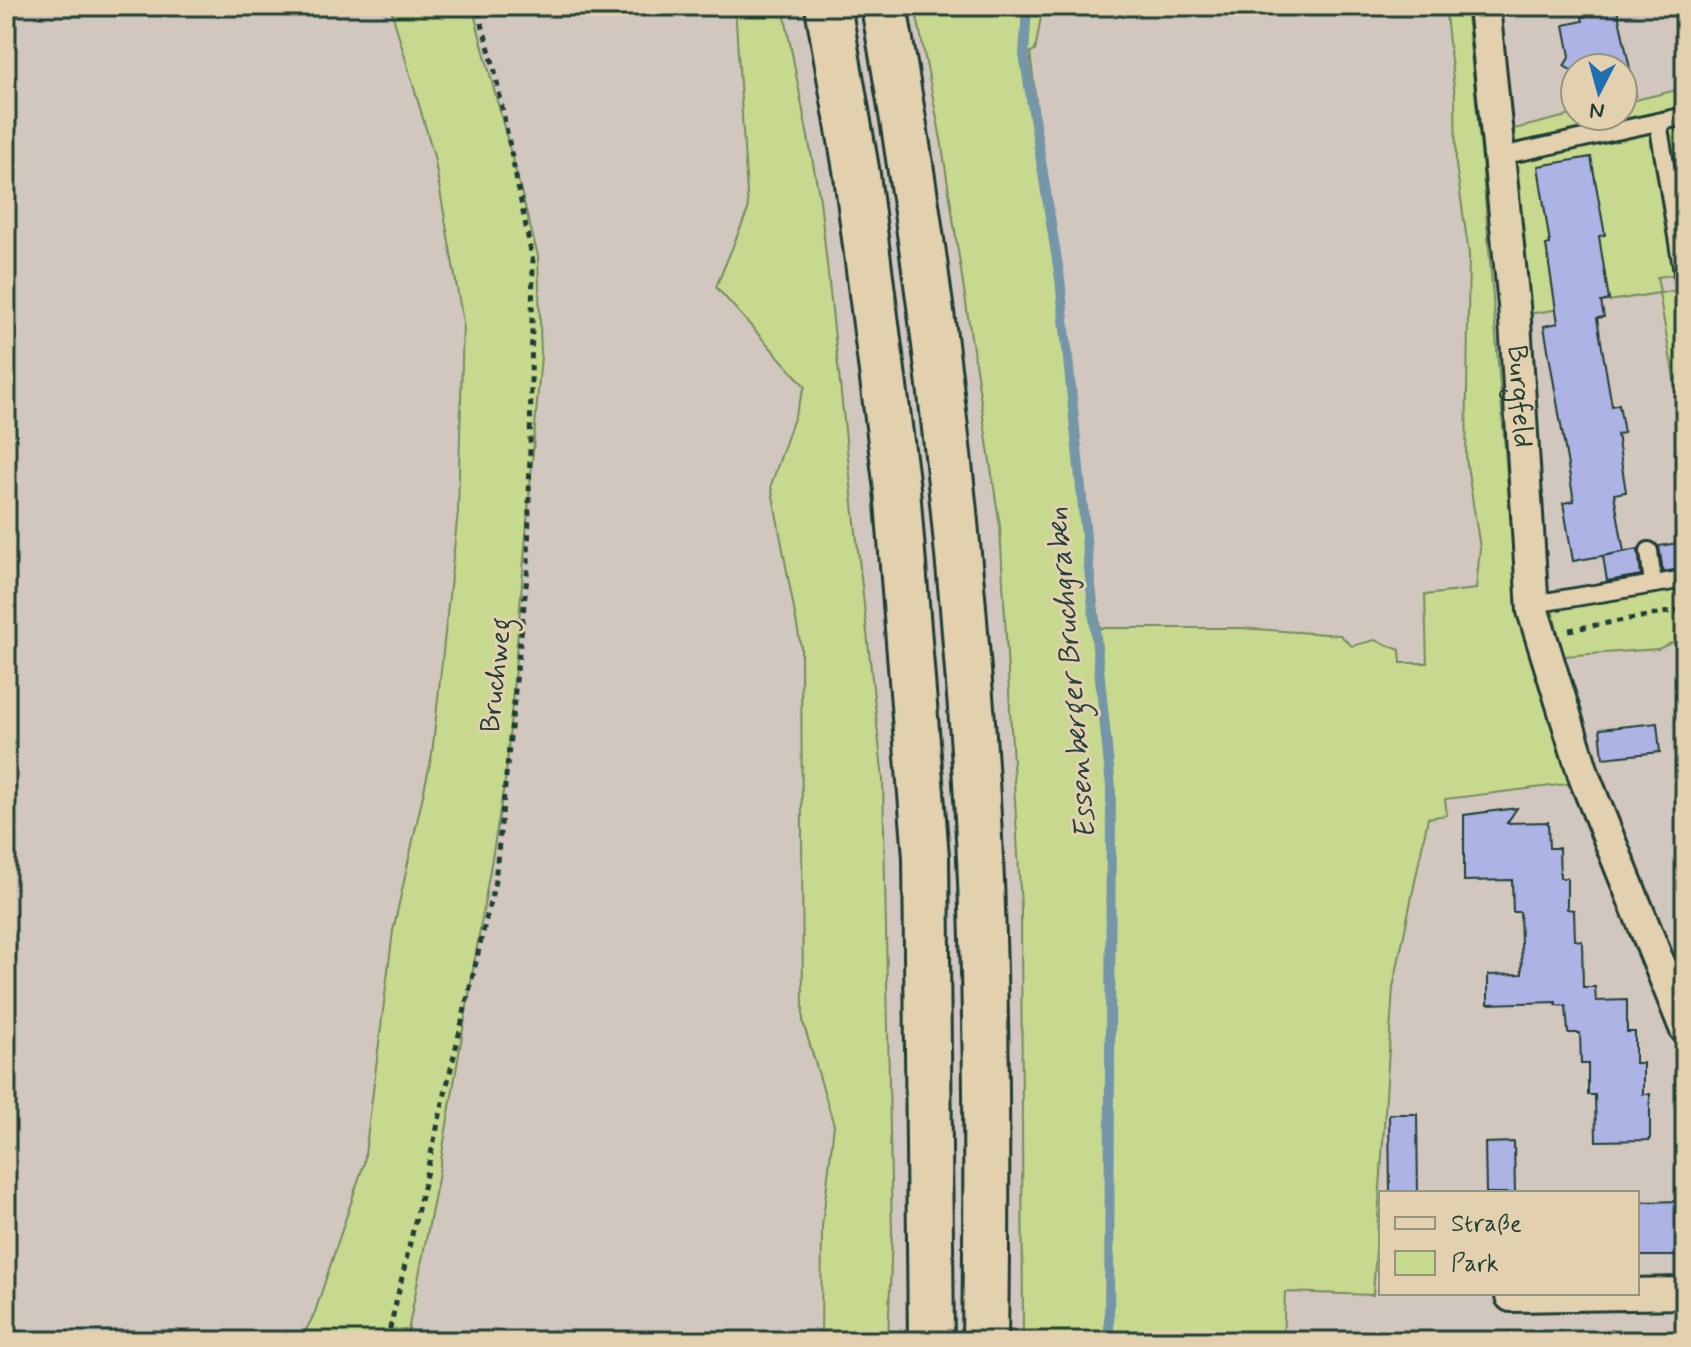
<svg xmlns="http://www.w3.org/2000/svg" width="1691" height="1347" font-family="Mynerve,sans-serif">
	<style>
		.green { fill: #c7d98e; stroke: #738b61; stroke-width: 2 }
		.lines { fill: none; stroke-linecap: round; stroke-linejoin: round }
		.stream { stroke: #7496a8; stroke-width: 10 }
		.building { fill: #adb3e4; stroke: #1f3d34; stroke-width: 2 }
		.service-casing { stroke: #1f3d34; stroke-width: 22 }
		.minor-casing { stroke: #1f3d34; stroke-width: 36 }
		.trunk-casing { stroke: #1f3d34; stroke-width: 50 }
		.path { stroke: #1f3d34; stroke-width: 5; stroke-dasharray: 6 6; stroke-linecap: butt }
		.service { stroke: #e2d0ae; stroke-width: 16 }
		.minor { stroke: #e2d0ae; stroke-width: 30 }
		.trunk { stroke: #e2d0ae; stroke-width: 44 }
		.labels { text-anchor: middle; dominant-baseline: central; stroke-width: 6; stroke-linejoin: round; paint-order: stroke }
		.street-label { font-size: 28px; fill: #1f3d34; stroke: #e2d0ae }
		.water-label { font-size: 30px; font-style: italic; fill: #26443e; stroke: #e2d0ae }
	</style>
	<rect width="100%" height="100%" fill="#d2c7be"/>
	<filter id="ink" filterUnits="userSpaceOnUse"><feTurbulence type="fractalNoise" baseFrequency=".0125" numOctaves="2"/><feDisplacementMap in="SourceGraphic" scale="16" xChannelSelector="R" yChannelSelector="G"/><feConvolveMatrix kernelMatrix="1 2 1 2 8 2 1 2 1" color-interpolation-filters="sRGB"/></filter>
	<g filter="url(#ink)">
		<g class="green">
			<path d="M 390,6 L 472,6 L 538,256 L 541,355 L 506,775 L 437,1184 L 406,1341 L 300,1341 L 314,1315 L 364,1163 L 393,931 L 432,754 L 458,512 L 463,322 L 434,156 Z"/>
			<path d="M 735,6 L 783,6 L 820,200 L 883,780 L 892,1233 L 888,1341 L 821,1341 L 822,1227 L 834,1125 L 803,1022 L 801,647 L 771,485 L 805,386 L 716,287 L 748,210 Z"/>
			<path d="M 915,6 L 1043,6 L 1035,51 L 1030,52 L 1100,628 L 1241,628 L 1340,635 L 1352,646 L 1375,640 L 1400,650 L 1401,663 L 1427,663 L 1425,595 L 1476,589 L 1480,548 L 1466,459 L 1469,254 L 1456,165 L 1455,97 L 1445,6 L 1466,6 L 1482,160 L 1516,589 L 1575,783 L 1445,799 L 1447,815 L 1428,818 L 1393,988 L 1373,1295 L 1285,1292 L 1283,1341 L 1023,1341 L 1021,909 L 1000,527 L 941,139 Z"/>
			<path d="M 1685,88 L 1685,273 L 1657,277 L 1660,293 L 1685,289 L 1685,442 L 1659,293 L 1528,314 L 1514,129 L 1575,114 L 1623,116 L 1623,103 Z"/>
			<path d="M 1685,585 L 1685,637 L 1658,649 L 1564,656 L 1552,609 Z"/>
		</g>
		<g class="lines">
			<path class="stream" d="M 1027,6 L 1024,55 L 1060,279 L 1111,787 L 1109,1341"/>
		</g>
		<g class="building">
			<path d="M 1617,9 L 1636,96 L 1623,98 L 1623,68 L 1575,68 L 1575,77 L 1574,72 L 1564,66 L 1570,56 L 1564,25 L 1583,21 L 1582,17 Z"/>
			<path d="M 1591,157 L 1605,235 L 1599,236 L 1609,300 L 1601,302 L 1604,317 L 1597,318 L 1612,406 L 1619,404 L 1624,433 L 1617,434 L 1626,492 L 1614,494 L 1624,552 L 1573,561 L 1563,503 L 1574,501 L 1544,326 L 1558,323 L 1546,245 L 1550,244 L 1538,166 Z"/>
			<path d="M 1685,542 L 1685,568 L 1663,572 L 1659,546 Z"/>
			<path d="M 1638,549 L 1641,575 L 1607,581 L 1603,556 Z"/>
			<path d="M 1657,723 L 1660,752 L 1603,758 L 1600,729 Z"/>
			<path d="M 1517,808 L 1507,823 L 1548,822 L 1549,848 L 1559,848 L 1560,878 L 1567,878 L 1567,909 L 1574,910 L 1575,940 L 1582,941 L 1583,987 L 1595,987 L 1596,1001 L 1627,1000 L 1627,1032 L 1635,1032 L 1635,1063 L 1643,1063 L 1643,1094 L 1650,1094 L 1650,1140 L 1596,1141 L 1595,1095 L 1588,1095 L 1588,1064 L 1581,1064 L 1580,1033 L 1568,1033 L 1566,1006 L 1556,1005 L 1556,1002 L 1488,1004 L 1488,975 L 1522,974 L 1520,912 L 1513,912 L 1512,880 L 1464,881 L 1464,815 Z"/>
			<path d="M 1389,1114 L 1417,1114 L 1418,1193 L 1390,1193 Z"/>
			<path d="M 1514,1142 L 1515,1193 L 1486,1193 L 1485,1143 Z"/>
			<path d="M 1685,1201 L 1685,1256 L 1637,1256 L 1637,1202 Z"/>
		</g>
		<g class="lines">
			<g class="service-casing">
				<g id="service">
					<path d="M 1658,122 L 1685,285"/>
					<path d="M 1501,156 L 1685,116"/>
					<path d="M 1649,551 L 1653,584"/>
					<path d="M 1533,604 L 1685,579"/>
				</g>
			</g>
			<g class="minor-casing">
				<g id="minor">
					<path id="s1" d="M 1484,6 L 1514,305 L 1533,611 L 1585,779 L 1685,1028"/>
					<path d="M 1511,1296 L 1685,1293"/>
				</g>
			</g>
			<g class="trunk-casing">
				<g id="trunk">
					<path d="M 828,6 L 857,175 L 897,489 L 926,857 L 931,1341"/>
					<path d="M 884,6 C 925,239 954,472 971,708 C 987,918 988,1130 985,1341"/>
				</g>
			</g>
			<g class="path">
				<path d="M 1569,630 L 1685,609"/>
				<path d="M 387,1341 L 495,881 L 528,567 L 533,262 L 494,67 L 477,6"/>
			</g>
			<use href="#service" class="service"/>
			<use href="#minor" class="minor"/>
			<use href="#trunk" class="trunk"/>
		</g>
	</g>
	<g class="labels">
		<g class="street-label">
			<text stroke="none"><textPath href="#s1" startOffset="392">Burgfeld</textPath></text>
			<text transform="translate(497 675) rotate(-84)">Bruchweg</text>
		</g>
		<g class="water-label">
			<text transform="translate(1072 673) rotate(-95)">Essenberger Bruchgraben</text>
		</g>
	</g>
	<rect width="1691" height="1347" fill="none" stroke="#e2d0ae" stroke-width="32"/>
	<rect x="16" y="16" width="1659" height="1315" fill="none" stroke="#1f3d34" stroke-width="3" filter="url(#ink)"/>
	<rect x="1379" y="1191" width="260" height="104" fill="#e2d0ae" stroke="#94957d" stroke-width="2"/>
	<rect x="1395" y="1217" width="40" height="12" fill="#e2d0ae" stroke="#94957d" stroke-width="2"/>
	<text x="1451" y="1231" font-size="24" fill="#1f3d34">Straße</text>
	<rect x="1395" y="1251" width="40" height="24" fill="#c7d98e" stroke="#94957d" stroke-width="2"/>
	<text x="1451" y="1271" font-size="24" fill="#1f3d34">Park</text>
	<g transform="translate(1599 92) rotate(186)"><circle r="38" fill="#e2d0ae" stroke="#94957d" stroke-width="2"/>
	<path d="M0-6L14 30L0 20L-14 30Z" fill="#1f6fb2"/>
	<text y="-12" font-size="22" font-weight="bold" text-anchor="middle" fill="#1f3d34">N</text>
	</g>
</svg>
